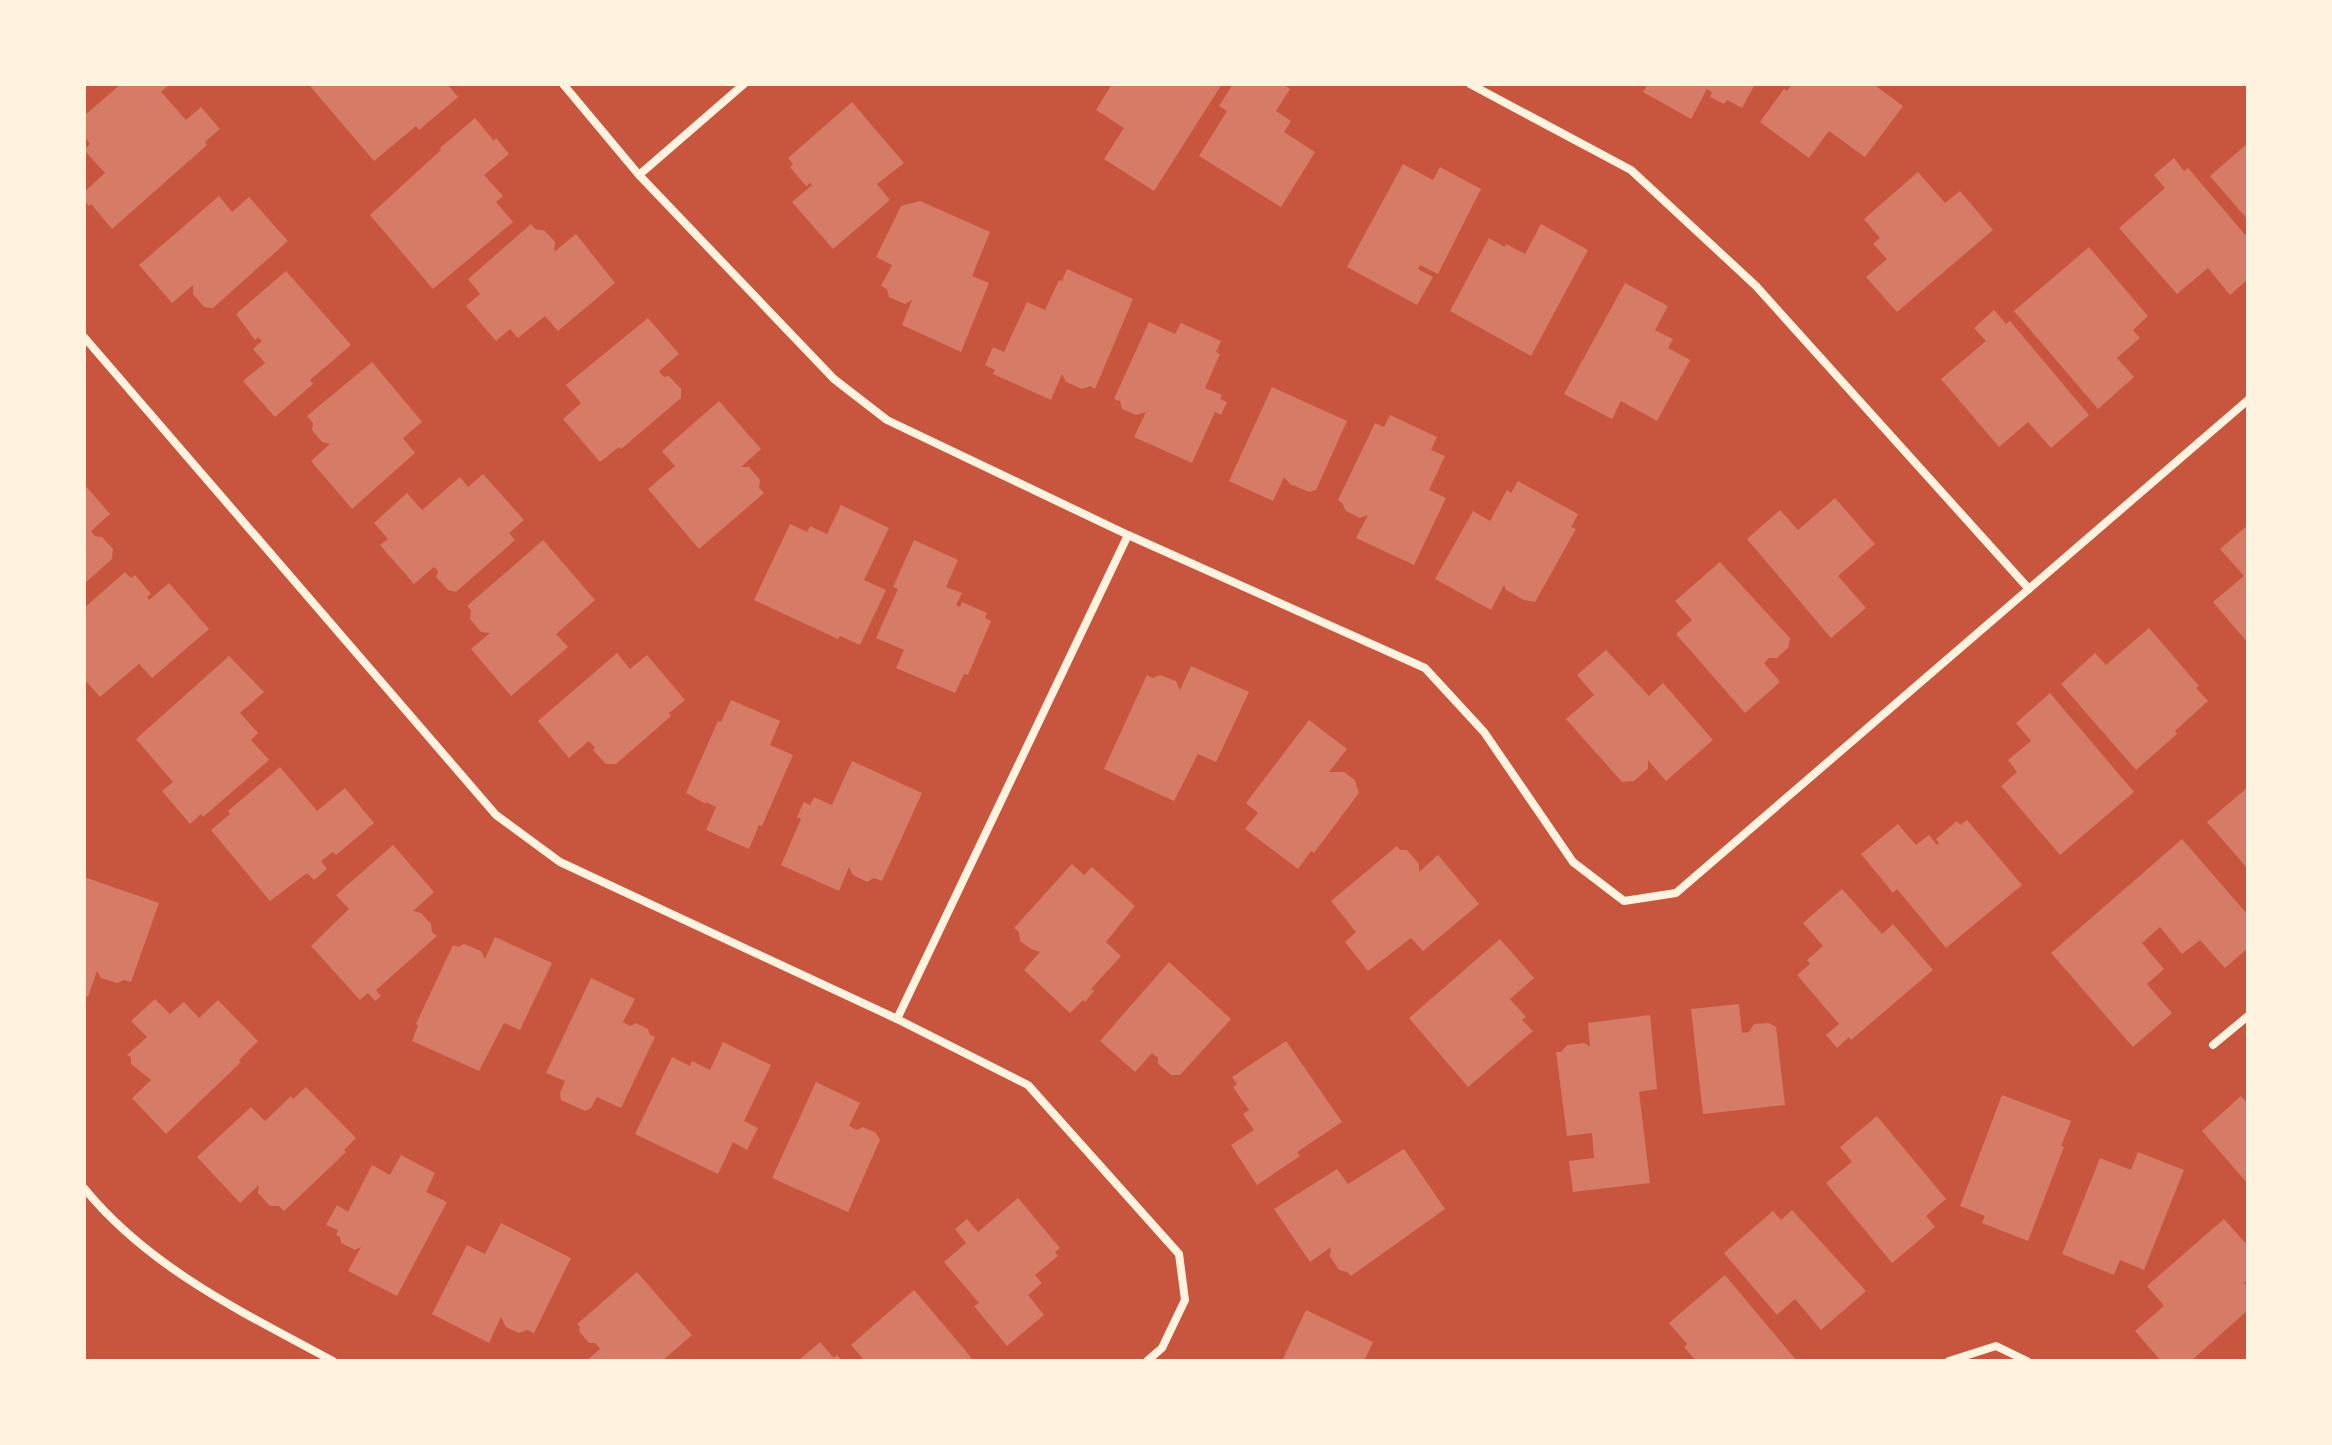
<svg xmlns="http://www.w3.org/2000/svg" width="2332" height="1445" font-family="Montserrat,sans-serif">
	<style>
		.building { fill: #d67c66 }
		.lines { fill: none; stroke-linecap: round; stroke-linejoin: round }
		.minor { stroke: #fff3e0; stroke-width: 8 }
	</style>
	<rect width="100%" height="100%" fill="#c8553d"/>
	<g class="building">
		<path d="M 121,84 L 170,84 L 161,92 L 186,120 L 201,107 L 220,129 L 205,142 L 207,145 L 112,229 L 91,204 L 89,206 L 84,200 L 84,192 L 105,173 L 84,150 L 90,144 L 84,136 L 84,116 Z"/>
		<path d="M 312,84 L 447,84 L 458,97 L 419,130 L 416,126 L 374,161 L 310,86 Z"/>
		<path d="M 1112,84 L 1222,84 L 1154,191 L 1104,159 L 1124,128 L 1096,110 Z"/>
		<path d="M 1233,84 L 1282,84 L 1290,89 L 1276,111 L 1291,121 L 1284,132 L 1315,152 L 1281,207 L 1199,156 L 1227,111 L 1219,106 Z"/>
		<path d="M 1648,84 L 1755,84 L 1742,108 L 1727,100 L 1724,104 L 1710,97 L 1712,92 L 1707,89 L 1691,119 L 1643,92 Z"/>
		<path d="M 1792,84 L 1873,84 L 1903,106 L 1865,157 L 1829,131 L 1809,158 L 1760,122 L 1784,89 L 1787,91 Z"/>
		<path d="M 852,102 L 904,163 L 877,184 L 890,200 L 833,249 L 792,202 L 812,185 L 811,183 L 806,186 L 790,167 L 793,164 L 788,158 Z"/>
		<path d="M 475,118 L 494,141 L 496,138 L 509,154 L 484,175 L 503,196 L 496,202 L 513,222 L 433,289 L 370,215 L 441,150 L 440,148 Z"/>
		<path d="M 2248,143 L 2248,220 L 2210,176 Z"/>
		<path d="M 2174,158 L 2184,171 L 2188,168 L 2248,238 L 2248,279 L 2230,295 L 2208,268 L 2177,294 L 2119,228 L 2165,188 L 2154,175 Z"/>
		<path d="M 1403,164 L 1433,180 L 1440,167 L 1481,189 L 1438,274 L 1420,265 L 1418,269 L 1433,277 L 1417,305 L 1347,267 Z"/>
		<path d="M 1918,172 L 1945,203 L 1960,191 L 1993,230 L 1897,312 L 1866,277 L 1887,259 L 1873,244 L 1880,238 L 1864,219 Z"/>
		<path d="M 219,196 L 232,212 L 249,197 L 288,241 L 213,308 L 204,307 L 193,294 L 193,285 L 172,303 L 139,265 Z"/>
		<path d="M 920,201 L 990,232 L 972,276 L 989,283 L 961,352 L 902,325 L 912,300 L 905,304 L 889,297 L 887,289 L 881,286 L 892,265 L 876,257 L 901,206 Z"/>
		<path d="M 531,224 L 535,229 L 545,231 L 555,242 L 554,252 L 576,234 L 615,283 L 558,331 L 545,316 L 518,338 L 510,329 L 496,341 L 466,306 L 480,294 L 468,279 Z"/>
		<path d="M 1541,224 L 1588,250 L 1531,356 L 1450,311 L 1489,238 L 1505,247 L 1506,244 L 1525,254 Z"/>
		<path d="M 2089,247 L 2148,316 L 2133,330 L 2140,338 L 2117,358 L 2134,377 L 2098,409 L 2014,311 Z"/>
		<path d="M 1067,269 L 1133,299 L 1095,389 L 1090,386 L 1082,389 L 1066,382 L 1062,374 L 1051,400 L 993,374 L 995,370 L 985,365 L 993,347 L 1004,352 L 1027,302 L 1045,310 L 1059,280 L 1062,281 Z"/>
		<path d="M 286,271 L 351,345 L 310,380 L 313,384 L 275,417 L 243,381 L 265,363 L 253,349 L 262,341 L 258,337 L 255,340 L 236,314 Z"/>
		<path d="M 1625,283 L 1668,306 L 1655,330 L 1673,339 L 1668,348 L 1690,360 L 1657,421 L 1621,401 L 1612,419 L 1564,394 Z"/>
		<path d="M 1994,310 L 2006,324 L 2010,321 L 2089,415 L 2051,448 L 2028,422 L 1999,447 L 1941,379 L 1986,341 L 1974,328 Z"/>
		<path d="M 648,318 L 679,354 L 659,371 L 664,377 L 669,376 L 681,389 L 681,398 L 621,449 L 619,447 L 600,462 L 563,419 L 581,403 L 566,385 Z"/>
		<path d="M 1149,322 L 1175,334 L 1181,323 L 1221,341 L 1216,352 L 1220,354 L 1205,388 L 1222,395 L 1220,399 L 1227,402 L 1221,415 L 1215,412 L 1192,463 L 1134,437 L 1146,412 L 1136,415 L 1122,409 L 1120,401 L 1114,399 Z"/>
		<path d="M 372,362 L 422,422 L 403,438 L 415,453 L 352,509 L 311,461 L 330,444 L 322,442 L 312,430 L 313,423 L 307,416 Z"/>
		<path d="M 1272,387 L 1347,421 L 1316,490 L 1309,492 L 1290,484 L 1284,477 L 1273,501 L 1229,481 Z"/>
		<path d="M 719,401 L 761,449 L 741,467 L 749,467 L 760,480 L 759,488 L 764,493 L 699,549 L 648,489 L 675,466 L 662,451 Z"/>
		<path d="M 1390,415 L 1437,437 L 1431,450 L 1445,456 L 1429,490 L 1446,498 L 1414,565 L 1356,538 L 1368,515 L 1360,518 L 1346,511 L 1342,503 L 1338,500 L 1375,423 L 1384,427 Z"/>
		<path d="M 483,474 L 524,520 L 509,533 L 515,540 L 456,592 L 448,590 L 436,577 L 438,571 L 434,567 L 414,584 L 380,545 L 388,539 L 374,523 L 407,493 L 422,510 L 460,477 L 468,487 Z"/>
		<path d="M 1518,481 L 1578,514 L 1571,527 L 1576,529 L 1535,602 L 1524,600 L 1506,590 L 1504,585 L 1491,610 L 1435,579 L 1473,511 L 1490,521 L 1507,490 L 1511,493 Z"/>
		<path d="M 84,484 L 110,514 L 91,531 L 95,536 L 102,537 L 113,549 L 112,559 L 84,584 Z"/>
		<path d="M 1835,498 L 1875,544 L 1838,576 L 1866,608 L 1831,638 L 1747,539 L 1780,510 L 1798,530 Z"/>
		<path d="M 841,505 L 889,528 L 864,580 L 886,590 L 860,645 L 840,636 L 838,639 L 754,600 L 790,524 L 807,532 L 810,526 L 827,534 Z"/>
		<path d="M 2248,525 L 2248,643 L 2213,602 L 2244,576 L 2220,549 Z"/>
		<path d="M 543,540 L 595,600 L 556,634 L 568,647 L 511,696 L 471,649 L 490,633 L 481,632 L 470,619 L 471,610 L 467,606 Z"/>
		<path d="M 914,540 L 958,560 L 946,587 L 962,593 L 956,605 L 960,607 L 962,602 L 987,613 L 985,618 L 991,621 L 968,675 L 964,674 L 955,693 L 896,668 L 904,650 L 876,638 L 898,589 L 893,587 Z"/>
		<path d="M 1720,562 L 1790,638 L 1788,648 L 1777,658 L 1769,658 L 1764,663 L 1780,682 L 1745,713 L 1676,634 L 1692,620 L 1675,601 Z"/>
		<path d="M 125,572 L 131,578 L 135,575 L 151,594 L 147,597 L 149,600 L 169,583 L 209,629 L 152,678 L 139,664 L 100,697 L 84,679 L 84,608 Z"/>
		<path d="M 2149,628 L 2199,686 L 2196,688 L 2208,701 L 2175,731 L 2177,734 L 2136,770 L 2061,684 L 2095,653 L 2106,665 Z"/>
		<path d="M 1606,650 L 1649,696 L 1663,683 L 1713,740 L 1666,781 L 1648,760 L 1648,769 L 1634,781 L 1622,782 L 1566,719 L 1594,695 L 1577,675 Z"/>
		<path d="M 617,653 L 630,669 L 647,655 L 685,700 L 669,713 L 671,716 L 616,764 L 606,764 L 593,750 L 595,748 L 589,741 L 569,758 L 538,721 Z"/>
		<path d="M 229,656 L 264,692 L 240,713 L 258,733 L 251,740 L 269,760 L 203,817 L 201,814 L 190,824 L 162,791 L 173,782 L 136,739 Z"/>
		<path d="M 1191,666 L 1249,692 L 1216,762 L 1198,754 L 1174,801 L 1104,769 L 1147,675 L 1153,678 L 1160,675 L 1176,681 L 1180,690 Z"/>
		<path d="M 2050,693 L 2134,792 L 2060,855 L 2001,786 L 2017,772 L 2008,760 L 2031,741 L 2016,723 Z"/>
		<path d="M 731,700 L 780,721 L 770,745 L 793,755 L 762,826 L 759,825 L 749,849 L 706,830 L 716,807 L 706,802 L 706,804 L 686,793 L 718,721 L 721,722 Z"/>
		<path d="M 1309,720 L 1347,749 L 1329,772 L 1344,772 L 1355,780 L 1359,793 L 1314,853 L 1311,851 L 1298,869 L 1245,829 L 1258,813 L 1246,803 Z"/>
		<path d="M 852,761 L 922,793 L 882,881 L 874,878 L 867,882 L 853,875 L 849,867 L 839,891 L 781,865 L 801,819 L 797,817 L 804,802 L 810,805 L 814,797 L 832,805 Z"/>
		<path d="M 280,767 L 317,811 L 345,788 L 374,823 L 336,855 L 333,852 L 321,861 L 327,869 L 314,880 L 307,873 L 270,901 L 211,830 L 230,814 L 228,811 Z"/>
		<path d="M 2248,787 L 2248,869 L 2207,822 Z"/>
		<path d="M 1967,820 L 2022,885 L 1946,948 L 1897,889 L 1893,893 L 1861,854 L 1898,824 L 1916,845 L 1929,835 L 1937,845 L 1939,843 L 1936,839 L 1957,821 L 1960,825 Z"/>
		<path d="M 2182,839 L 2248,915 L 2248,948 L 2225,968 L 2200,940 L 2182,954 L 2160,927 L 2142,943 L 2164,969 L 2147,984 L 2172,1013 L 2133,1047 L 2051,953 Z"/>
		<path d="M 393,845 L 434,892 L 413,911 L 421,913 L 431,924 L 432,932 L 437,936 L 376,990 L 381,996 L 375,1001 L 368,993 L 360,1000 L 311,946 L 349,909 L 336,895 Z"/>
		<path d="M 1397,846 L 1400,850 L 1407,850 L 1419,864 L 1419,872 L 1438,855 L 1479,904 L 1423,951 L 1411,938 L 1368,971 L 1345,942 L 1356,932 L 1331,901 Z"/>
		<path d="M 1072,864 L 1084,875 L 1092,867 L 1135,906 L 1106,942 L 1121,956 L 1091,989 L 1094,991 L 1085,1002 L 1083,1000 L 1070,1013 L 1024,970 L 1040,952 L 1031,949 L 1020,941 L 1019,932 L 1014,928 Z"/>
		<path d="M 84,877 L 159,903 L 131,982 L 124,980 L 117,983 L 101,978 L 97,971 L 88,997 L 84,995 Z"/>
		<path d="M 1842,889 L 1882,934 L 1893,924 L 1933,970 L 1851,1040 L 1849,1037 L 1837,1048 L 1826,1035 L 1839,1024 L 1797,975 L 1810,964 L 1807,960 L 1823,946 L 1803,923 Z"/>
		<path d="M 495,937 L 552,963 L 520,1030 L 504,1023 L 479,1071 L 412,1041 L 418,1025 L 416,1024 L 453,945 L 458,947 L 464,944 L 481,951 L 485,959 Z"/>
		<path d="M 1500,939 L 1534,978 L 1510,999 L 1526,1017 L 1522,1020 L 1533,1031 L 1468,1087 L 1409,1018 Z"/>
		<path d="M 1169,962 L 1231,1019 L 1180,1075 L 1171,1075 L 1158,1064 L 1158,1058 L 1152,1053 L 1135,1072 L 1100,1041 Z"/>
		<path d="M 591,978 L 635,999 L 623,1022 L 630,1026 L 636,1023 L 648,1029 L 650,1035 L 655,1037 L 621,1108 L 597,1097 L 591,1108 L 585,1111 L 561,1100 L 560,1093 L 565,1081 L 546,1073 Z"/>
		<path d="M 155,999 L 170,1014 L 184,1002 L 199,1018 L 218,1000 L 258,1041 L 239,1060 L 241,1062 L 166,1134 L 132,1098 L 151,1080 L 131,1064 L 131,1057 L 127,1055 L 147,1037 L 131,1021 Z"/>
		<path d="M 1739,1004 L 1742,1033 L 1749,1032 L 1754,1024 L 1769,1023 L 1776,1027 L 1785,1105 L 1703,1114 L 1691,1009 Z"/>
		<path d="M 1650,1015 L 1657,1089 L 1639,1092 L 1650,1183 L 1573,1192 L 1569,1161 L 1594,1158 L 1592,1133 L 1567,1136 L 1556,1052 L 1561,1052 L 1567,1045 L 1585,1043 L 1590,1047 L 1588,1023 Z"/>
		<path d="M 1286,1041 L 1342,1122 L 1297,1152 L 1300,1156 L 1257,1185 L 1231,1145 L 1254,1130 L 1243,1114 L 1249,1110 L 1233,1087 L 1237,1084 L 1232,1077 Z"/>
		<path d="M 723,1042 L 771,1065 L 744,1121 L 758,1128 L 747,1150 L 733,1142 L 718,1174 L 635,1134 L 672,1057 L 690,1066 L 692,1061 L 710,1070 Z"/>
		<path d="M 816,1082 L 860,1103 L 849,1126 L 857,1130 L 863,1127 L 876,1133 L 880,1140 L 848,1212 L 772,1178 Z"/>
		<path d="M 306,1087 L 356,1138 L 344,1150 L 346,1152 L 284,1211 L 279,1206 L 270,1206 L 258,1193 L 259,1185 L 240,1203 L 197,1157 L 251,1107 L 265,1121 L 291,1096 L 293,1099 Z"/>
		<path d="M 2002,1095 L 2071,1121 L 2061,1146 L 2064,1147 L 2028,1241 L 1982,1223 L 1985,1216 L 1960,1206 Z"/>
		<path d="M 2241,1096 L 2248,1104 L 2248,1184 L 2202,1131 Z"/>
		<path d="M 1877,1116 L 1946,1199 L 1926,1216 L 1935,1227 L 1892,1263 L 1826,1183 L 1852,1162 L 1840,1147 Z"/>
		<path d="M 1404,1149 L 1445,1209 L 1351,1276 L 1347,1272 L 1339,1270 L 1330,1256 L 1331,1247 L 1310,1262 L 1274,1209 L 1337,1169 L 1348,1184 Z"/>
		<path d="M 2138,1152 L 2184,1170 L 2144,1270 L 2120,1260 L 2114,1275 L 2062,1254 L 2100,1158 L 2131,1170 Z"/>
		<path d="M 401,1155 L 435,1173 L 426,1192 L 447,1202 L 397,1296 L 348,1271 L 361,1247 L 355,1250 L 341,1243 L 340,1237 L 336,1235 L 338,1230 L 326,1225 L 337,1205 L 348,1212 L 372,1165 L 390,1175 Z"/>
		<path d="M 1018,1198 L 1060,1248 L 1055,1252 L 1058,1256 L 1035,1275 L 1042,1283 L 1028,1295 L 1044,1315 L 1007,1346 L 974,1306 L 979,1303 L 944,1262 L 966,1243 L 955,1229 L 967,1219 L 978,1232 Z"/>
		<path d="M 1792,1210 L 1866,1291 L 1821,1330 L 1795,1299 L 1777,1315 L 1724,1253 L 1773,1211 L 1781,1220 Z"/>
		<path d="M 2224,1219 L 2248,1246 L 2248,1279 L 2244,1283 L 2248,1288 L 2248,1310 L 2191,1361 L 2161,1361 L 2135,1331 L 2164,1306 L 2147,1286 Z"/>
		<path d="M 501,1223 L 571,1258 L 534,1333 L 527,1330 L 519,1333 L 506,1327 L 501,1317 L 489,1343 L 432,1314 L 467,1245 L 485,1254 Z"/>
		<path d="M 637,1272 L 692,1335 L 662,1361 L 586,1361 L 600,1349 L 595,1343 L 589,1343 L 579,1331 L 580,1327 L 577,1324 Z"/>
		<path d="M 1725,1275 L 1797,1361 L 1696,1361 L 1684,1347 L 1687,1344 L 1669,1323 Z"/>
		<path d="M 914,1290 L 965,1350 L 973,1361 L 865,1361 L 851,1345 Z"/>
		<path d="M 1306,1310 L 1373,1342 L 1364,1361 L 1282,1361 Z"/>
		<path d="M 820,1342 L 834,1358 L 837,1355 L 842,1361 L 802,1361 L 800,1359 Z"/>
	</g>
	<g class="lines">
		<g class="minor">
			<path d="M 563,84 L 639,175 L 834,379 L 887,420 L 1128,535 L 1425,668 L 1484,732 L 1573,862 L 1624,901 L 1676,893 L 2248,400"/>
			<path d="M 1470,84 L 1631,170 L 1756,286 L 2029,589"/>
			<path d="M 639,175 L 744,84"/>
			<path d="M 84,337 L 496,815 L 560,862 L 897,1019 L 1028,1085 L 1179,1254 L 1185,1300 L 1162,1348 L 1147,1361"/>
			<path d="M 897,1019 L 1128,535"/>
			<path d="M 2213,1045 L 2248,1016"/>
			<path d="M 84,1188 C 149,1268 244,1313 333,1361"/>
			<path d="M 1949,1361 L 1996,1346 L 2027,1361"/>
		</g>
	</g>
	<rect width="2332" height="1445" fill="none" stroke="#fff3e0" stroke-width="172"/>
</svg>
